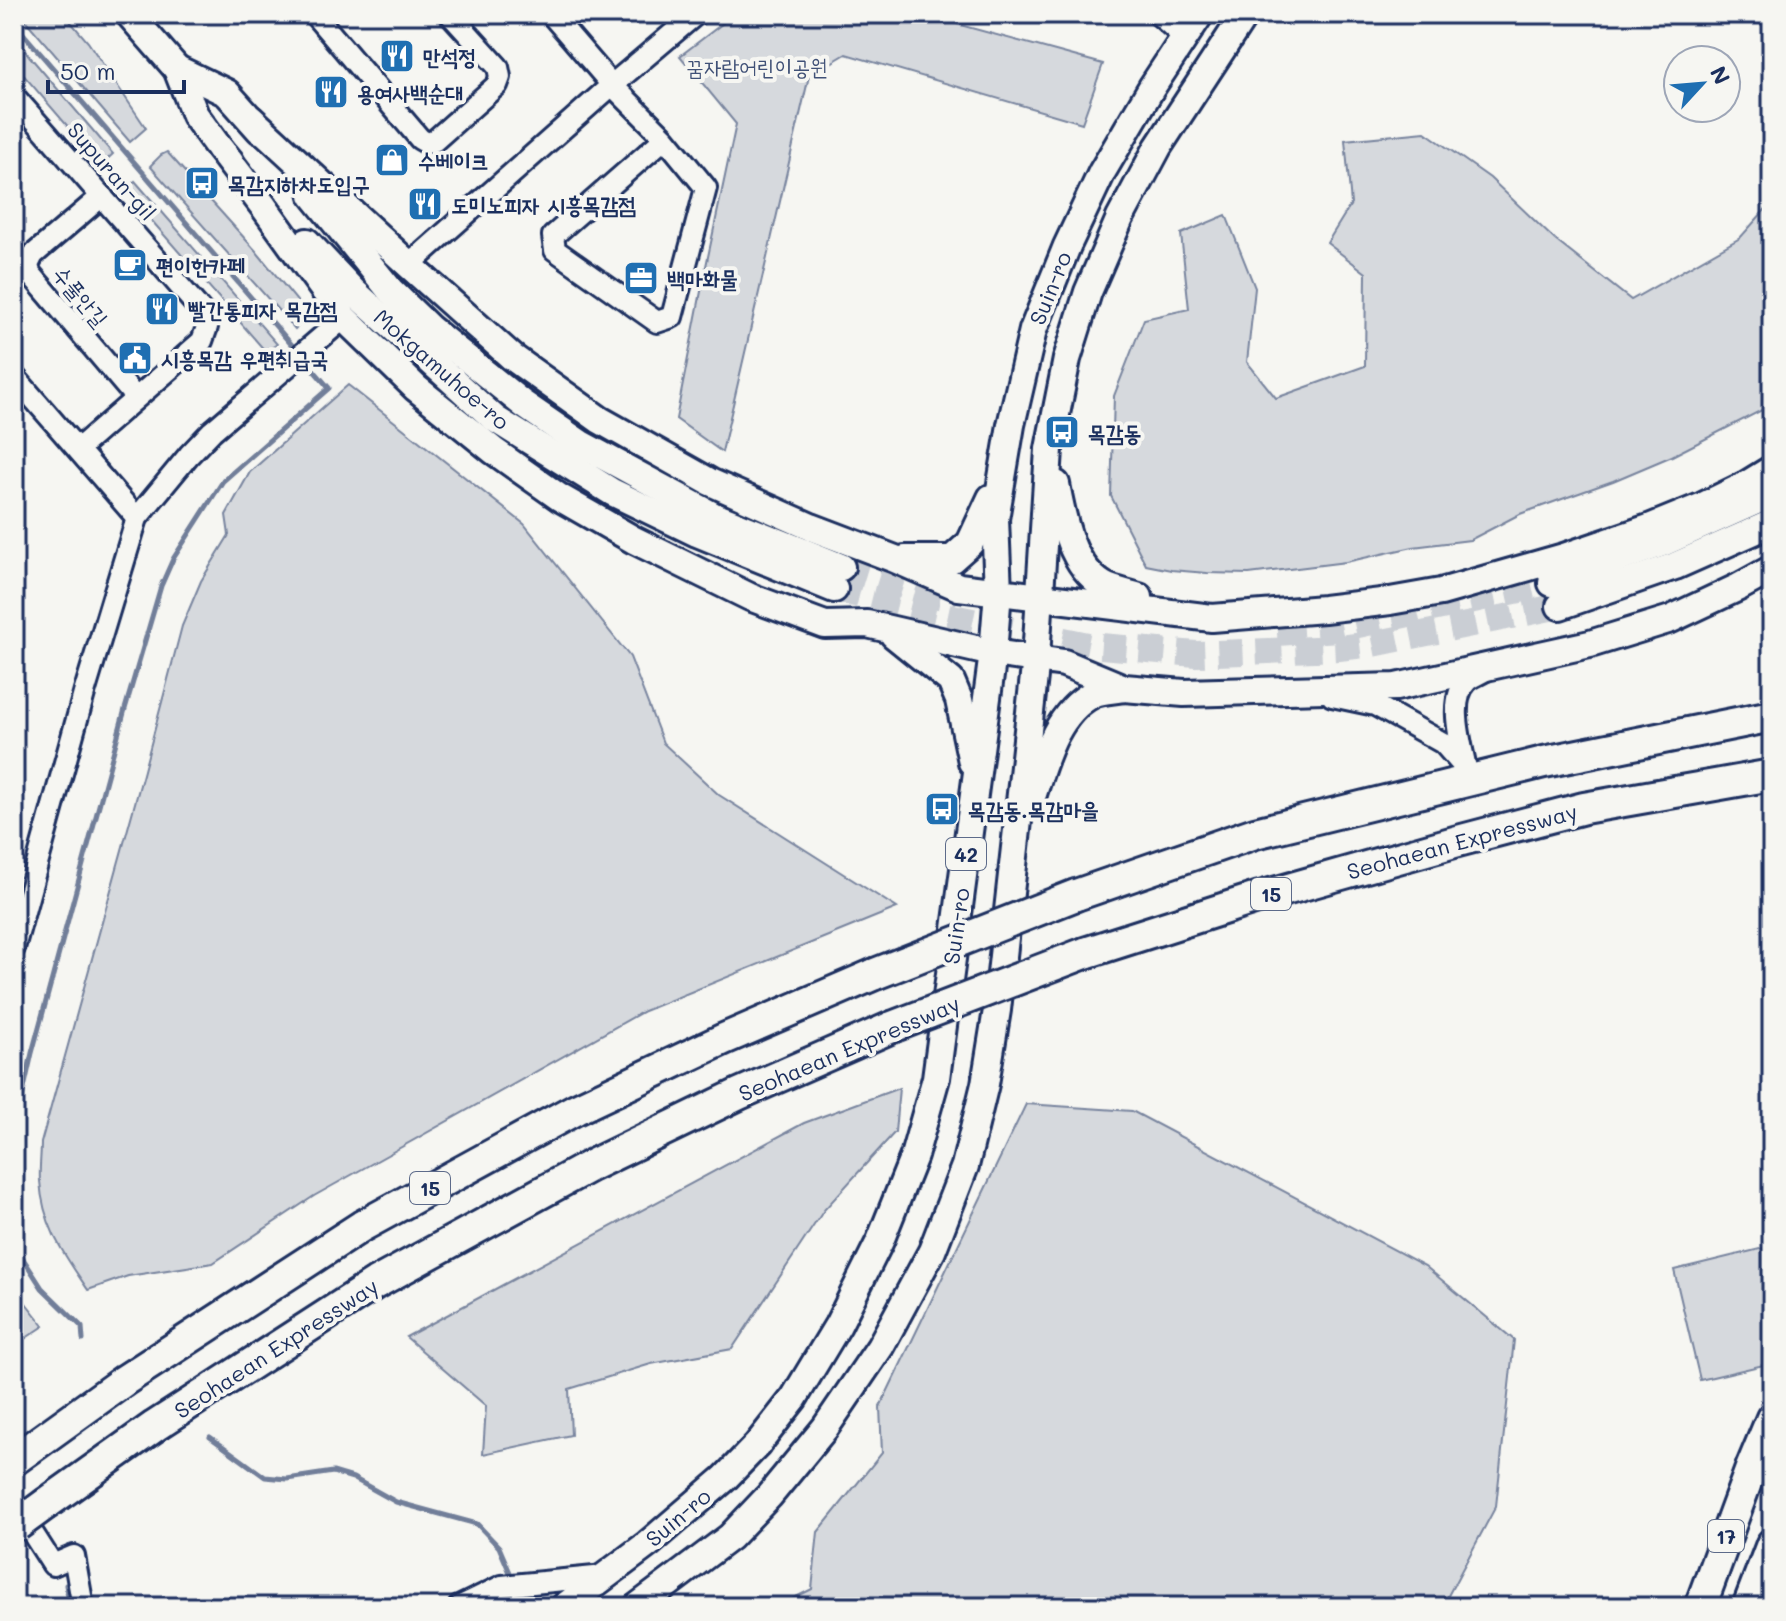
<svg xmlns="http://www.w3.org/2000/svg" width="1786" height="1621" font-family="Mali,'Poor Story',sans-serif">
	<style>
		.green { fill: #d6d9dd; stroke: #78849e; stroke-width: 2 }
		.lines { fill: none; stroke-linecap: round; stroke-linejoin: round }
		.stream { stroke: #717e99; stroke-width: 5 }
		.major-tunnel { stroke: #caced4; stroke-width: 26; stroke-dasharray: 26 13; stroke-linecap: butt }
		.minor-casing { stroke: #1b2f5e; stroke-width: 26 }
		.major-casing { stroke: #1b2f5e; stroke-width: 32 }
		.highway-casing { stroke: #1b2f5e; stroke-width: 36 }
		.minor { stroke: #f6f6f2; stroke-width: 20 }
		.major { stroke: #f6f6f2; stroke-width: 26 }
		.highway { stroke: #f6f6f2; stroke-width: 30 }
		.highway-bridge-casing { stroke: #1b2f5e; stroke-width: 36; stroke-linecap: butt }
		.highway-bridge { stroke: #f6f6f2; stroke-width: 30 }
		.labels { text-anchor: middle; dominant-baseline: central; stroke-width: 8; stroke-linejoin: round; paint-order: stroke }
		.shield { fill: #f6f6f2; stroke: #5d6b8a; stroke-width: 2 }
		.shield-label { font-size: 20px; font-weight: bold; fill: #1b2f5e }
		.poi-label { font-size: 22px; font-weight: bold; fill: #1b2f5e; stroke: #f6f6f2; text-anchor: start }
		.park-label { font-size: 22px; fill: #405177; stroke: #f6f6f2 }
		.street-label { font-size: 22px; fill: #1b2f5e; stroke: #f6f6f2 }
	</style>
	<rect width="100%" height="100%" fill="#f6f6f2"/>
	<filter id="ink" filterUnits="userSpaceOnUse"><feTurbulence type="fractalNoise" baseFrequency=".0125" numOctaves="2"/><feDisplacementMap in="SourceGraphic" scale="16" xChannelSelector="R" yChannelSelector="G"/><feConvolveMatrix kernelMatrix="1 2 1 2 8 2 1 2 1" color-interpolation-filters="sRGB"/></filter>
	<g filter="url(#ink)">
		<g class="green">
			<path d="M 20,14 L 64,14 L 88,42 L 146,128 L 130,142 Z"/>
			<path d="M 735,14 L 920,14 L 1103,64 L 1082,123 L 846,54 L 809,76 L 722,452 L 676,419 L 705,271 L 736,124 L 680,56 Z"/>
			<path d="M 14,38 L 113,154 L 101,165 L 14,64 Z"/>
			<path d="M 1425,132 L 1490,178 L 1555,240 L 1631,300 L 1740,238 L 1772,202 L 1772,405 L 1672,456 L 1613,481 L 1520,514 L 1470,540 L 1413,547 L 1346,562 L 1249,574 L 1207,573 L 1171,570 L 1146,565 L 1111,496 L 1114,396 L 1144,319 L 1189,309 L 1181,234 L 1226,215 L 1255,288 L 1247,362 L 1276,398 L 1365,366 L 1366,273 L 1327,243 L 1351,204 L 1345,140 Z"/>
			<path d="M 167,152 L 256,251 L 306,312 L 306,318 L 295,329 L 150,166 L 161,155 Z"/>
			<path d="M 135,181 L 277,344 L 266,352 L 125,190 Z"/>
			<path d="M 348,385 L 524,524 L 630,657 L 663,743 L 719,795 L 897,908 L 644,1011 L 314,1196 L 213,1263 L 128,1276 L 88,1290 C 64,1254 43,1227 40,1181 C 39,1169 41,1156 41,1143 L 143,774 L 182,626 L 201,581 L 229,535 L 226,515 L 250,472 Z"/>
			<path d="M 899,1088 L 895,1132 L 824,1210 L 732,1349 L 651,1364 L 569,1389 L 571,1435 L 483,1454 L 486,1406 L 406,1337 L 804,1123 Z"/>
			<path d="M 1026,1104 L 1132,1111 L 1425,1266 L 1514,1340 L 1496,1506 L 1442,1607 L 776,1607 L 812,1589 L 818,1532 L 882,1453 L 880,1407 Z"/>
			<path d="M 1772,1246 L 1772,1363 L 1700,1380 L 1674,1270 Z"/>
			<path d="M 14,1288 L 44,1326 L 14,1346 Z"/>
		</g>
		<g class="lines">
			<g class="stream">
				<path d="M 14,23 L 298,352"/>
				<path d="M 14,1133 L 32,1053 L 125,709 L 161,586 L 173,559 L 223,481 L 329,388 L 305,360"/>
				<path d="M 14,1238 L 24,1260 L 42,1288 L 82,1327 L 83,1340"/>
				<path d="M 210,1437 L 265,1477 L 287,1479 L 333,1472 L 353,1478 L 396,1502 L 477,1524 L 499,1547 L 511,1575"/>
				<path d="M 66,1585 L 70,1607"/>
			</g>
			<g class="major-tunnel">
				<path d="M 841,567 L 933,595 L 957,600"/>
				<path d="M 834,589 L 928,612 L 1088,645 L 1196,654 L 1339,648 L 1373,644 L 1560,606"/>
				<path d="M 1277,633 L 1340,629 L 1552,583"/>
			</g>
			<g class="minor-casing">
				<g id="minor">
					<path d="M 314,14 L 420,139 L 427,143 L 434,141 L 497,85 L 500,77 L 498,67 L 450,14"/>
					<path d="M 551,14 L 612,85 L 665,138 L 706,188 L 672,317 L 657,322 L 555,250 L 553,236 L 665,138"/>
					<path d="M 1158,14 L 1185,38"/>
					<path d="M 14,96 L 204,314 L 207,327 L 202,341 L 78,449"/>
					<path d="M 102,196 L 33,255 L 28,265 L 30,273 L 135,397"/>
					<path d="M 409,265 L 612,85 L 696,14"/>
					<path d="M 14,376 L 137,518"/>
					<path d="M 1332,696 L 1375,705 L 1443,743 L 1466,769"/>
					<path d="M 1466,769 C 1462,746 1447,700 1467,681 C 1471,677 1479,674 1484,671"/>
					<path d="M 14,948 L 85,690 L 137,518 L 189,455 L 212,431 L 344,318"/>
					<path d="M 14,1504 L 53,1565 L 74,1556 L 83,1607"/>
					<path d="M 459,1607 L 502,1586 L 605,1576"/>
				</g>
			</g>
			<g class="major-casing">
				<g id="major">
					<path d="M 129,14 L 177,69 L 195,115 L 219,148 L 230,161"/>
					<path d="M 177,69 L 227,93 L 260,130"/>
					<path d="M 251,119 L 409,265 L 512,357 L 600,420 L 710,482 L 811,527 L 895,559 L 959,587 L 1212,618 L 1324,609 L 1390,601 L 1441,592 L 1564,557 L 1649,528 L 1703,506 L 1746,485 L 1772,469"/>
					<path d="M 219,148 L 264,207 L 344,318 L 416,388 L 494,451 L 559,497 L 634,540 L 750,597 L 825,625 L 867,624 L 993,653 L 1064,663 L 1124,688 L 1184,693 L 1396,687 L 1590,644 L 1671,619 L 1739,587 L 1772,569"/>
					<path d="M 313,195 L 390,290 L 429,328 L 523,404 L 581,444 L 712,515 L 841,567"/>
					<path d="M 307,242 L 354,292 L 495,419 L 612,492 L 697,533 L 834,589"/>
					<path d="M 1056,484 C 1063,520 1070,564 1103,585 C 1113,591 1128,593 1139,597"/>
					<path d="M 905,559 L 952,559 L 970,543 L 991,498"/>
					<path d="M 1552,583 L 1665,542 L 1772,494"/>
					<path d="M 1560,606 L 1675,566 L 1772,523"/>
					<path d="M 894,635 L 951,681 L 959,700 L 972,762"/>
					<path d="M 1031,800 C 1043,764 1055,713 1093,694 C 1101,690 1114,690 1124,688"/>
					<path d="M 564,1607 L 648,1544 L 724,1479 L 757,1445 L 794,1398 L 838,1325 L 880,1241 L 914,1156 L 936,1078 L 993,653 L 998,592 L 995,519 L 1011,425 L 1033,330 L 1067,246 L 1102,172 L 1152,87 L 1200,14"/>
					<path d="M 637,1607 L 730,1537 L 769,1496 L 825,1428 L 880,1347 L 932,1251 L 965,1166 L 985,1084 L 997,1010 L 1036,658 L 1049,449 L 1067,359 L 1088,292 L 1120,218 L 1158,147 L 1245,14"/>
				</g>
			</g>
			<g class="highway-casing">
				<g id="highway">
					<path d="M 1076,895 L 1255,833 L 1544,762 L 1772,716"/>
					<path d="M 1085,953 L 1260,897 L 1458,841 L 1584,808 L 1772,775"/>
					<path d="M 14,1460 L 125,1380 L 362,1226 L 576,1109 L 724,1039 L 875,974"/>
					<path d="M 47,1503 L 155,1426 L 376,1283 L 590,1166 L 739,1094 L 892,1027"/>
					<path d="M 1700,1607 L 1752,1466 L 1772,1418"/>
					<path d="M 1748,1607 L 1772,1544"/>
				</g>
			</g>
			<use href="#minor" class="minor"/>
			<use href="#major" class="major"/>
			<use href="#highway" class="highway"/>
			<g class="highway-bridge-casing">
				<g id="highway-bridge">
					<path d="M 875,974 L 1076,895"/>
					<path d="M 892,1027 L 1085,953"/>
					<path d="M 17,1525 L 47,1503"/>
				</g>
			</g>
			<use href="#highway-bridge" class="highway-bridge"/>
		</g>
	</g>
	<defs>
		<g id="restaurant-square" transform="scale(1.8)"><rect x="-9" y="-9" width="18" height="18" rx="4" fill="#1f6fb2" stroke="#f6f6f2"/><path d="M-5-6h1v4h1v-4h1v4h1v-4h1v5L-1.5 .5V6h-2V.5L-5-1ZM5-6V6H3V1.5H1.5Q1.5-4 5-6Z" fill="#fff"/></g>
		<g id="shop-square" transform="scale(1.8)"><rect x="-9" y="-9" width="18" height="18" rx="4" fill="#1f6fb2" stroke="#f6f6f2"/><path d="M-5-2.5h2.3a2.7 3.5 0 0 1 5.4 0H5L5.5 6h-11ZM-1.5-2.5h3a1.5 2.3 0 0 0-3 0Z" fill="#fff"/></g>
		<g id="bus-square" transform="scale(1.8)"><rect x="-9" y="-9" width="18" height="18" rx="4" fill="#1f6fb2" stroke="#f6f6f2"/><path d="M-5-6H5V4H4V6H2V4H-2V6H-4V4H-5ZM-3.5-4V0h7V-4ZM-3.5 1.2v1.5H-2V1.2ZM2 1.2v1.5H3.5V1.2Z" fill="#fff"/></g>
		<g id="cafe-square" transform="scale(1.8)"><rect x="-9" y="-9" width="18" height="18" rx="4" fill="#1f6fb2" stroke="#f6f6f2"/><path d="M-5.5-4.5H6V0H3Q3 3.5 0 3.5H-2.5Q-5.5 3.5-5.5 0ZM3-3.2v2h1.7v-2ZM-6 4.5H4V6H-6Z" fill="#fff"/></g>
		<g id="office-square" transform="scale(1.8)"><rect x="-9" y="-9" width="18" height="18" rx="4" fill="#1f6fb2" stroke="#f6f6f2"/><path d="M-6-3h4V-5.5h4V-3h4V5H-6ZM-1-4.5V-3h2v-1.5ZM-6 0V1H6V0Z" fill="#fff"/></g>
		<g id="civic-square" transform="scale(1.8)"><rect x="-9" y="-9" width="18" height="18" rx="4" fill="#1f6fb2" stroke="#f6f6f2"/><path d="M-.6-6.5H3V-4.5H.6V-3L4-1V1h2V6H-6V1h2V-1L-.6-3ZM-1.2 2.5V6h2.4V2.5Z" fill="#fff"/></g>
	</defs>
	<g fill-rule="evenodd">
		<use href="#restaurant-square" x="397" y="56"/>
		<use href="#restaurant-square" x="331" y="92"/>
		<use href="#shop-square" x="392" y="160"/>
		<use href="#bus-square" x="202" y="183"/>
		<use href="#restaurant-square" x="425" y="204"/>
		<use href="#cafe-square" x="130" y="265"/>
		<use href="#office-square" x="641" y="278"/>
		<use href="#restaurant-square" x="162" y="309"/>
		<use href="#civic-square" x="135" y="358"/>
		<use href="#bus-square" x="1062" y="432"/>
		<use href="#bus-square" x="942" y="809"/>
	</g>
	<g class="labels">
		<g class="shield">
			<rect x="946" y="838" width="40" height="32" rx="6"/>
			<rect x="1251" y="878" width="40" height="32" rx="6"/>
			<rect x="410" y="1172" width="40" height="32" rx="6"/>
			<rect x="1708" y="1520" width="36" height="32" rx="6"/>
		</g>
		<g class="shield-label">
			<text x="966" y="854">42</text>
			<text x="1271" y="894">15</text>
			<text x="430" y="1188">15</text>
			<text x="1726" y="1536">17</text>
		</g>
		<g class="poi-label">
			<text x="423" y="56">만석정</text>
			<text x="357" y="92">용여사백순대</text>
			<text x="418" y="160">수베이크</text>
			<text x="228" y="183">목감지하차도입구</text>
			<text x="451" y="204">도미노피자 시흥목감점</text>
			<text x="156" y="265">편이한카페</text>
			<text x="667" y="278">백마화물</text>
			<text x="188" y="309">빨간통피자 목감점</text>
			<text x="161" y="358">시흥목감 우편취급국</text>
			<text x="1088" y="432">목감동</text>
			<text x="968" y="809">목감동.목감마을</text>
		</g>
		<g class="park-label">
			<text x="757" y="66">꿈자람어린이공원</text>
		</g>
		<g class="street-label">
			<text transform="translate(112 171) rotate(49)">Supuran-gil</text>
			<text transform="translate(1050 288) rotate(-68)">Suin-ro</text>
			<text transform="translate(81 296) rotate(50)">수풀안길</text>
			<text transform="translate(442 369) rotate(41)">Mokgamuhoe-ro</text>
			<text transform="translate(1462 841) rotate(-15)">Seohaean Expressway</text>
			<text transform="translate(956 926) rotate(-82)">Suin-ro</text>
			<text transform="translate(849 1048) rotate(-23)">Seohaean Expressway</text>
			<text transform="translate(276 1348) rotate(-33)">Seohaean Expressway</text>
			<text transform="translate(678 1517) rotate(-40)">Suin-ro</text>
		</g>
	</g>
	<rect width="1786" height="1621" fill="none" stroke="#f6f6f2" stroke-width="48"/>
	<rect x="24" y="24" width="1738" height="1573" fill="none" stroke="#1b2f5e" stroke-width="3" filter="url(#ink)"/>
	<g transform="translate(1702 84) rotate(64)"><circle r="38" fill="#f6f6f2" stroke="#9ea6b7" stroke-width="2"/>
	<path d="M0-6L14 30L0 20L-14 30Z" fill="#1f6fb2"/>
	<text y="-12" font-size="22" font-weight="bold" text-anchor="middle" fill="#1b2f5e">N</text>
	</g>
	<path d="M48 80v12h136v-12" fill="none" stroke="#1b2f5e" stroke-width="4"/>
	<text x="60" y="80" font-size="24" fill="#1b2f5e" stroke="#f6f6f2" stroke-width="6" paint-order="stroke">50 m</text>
</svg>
